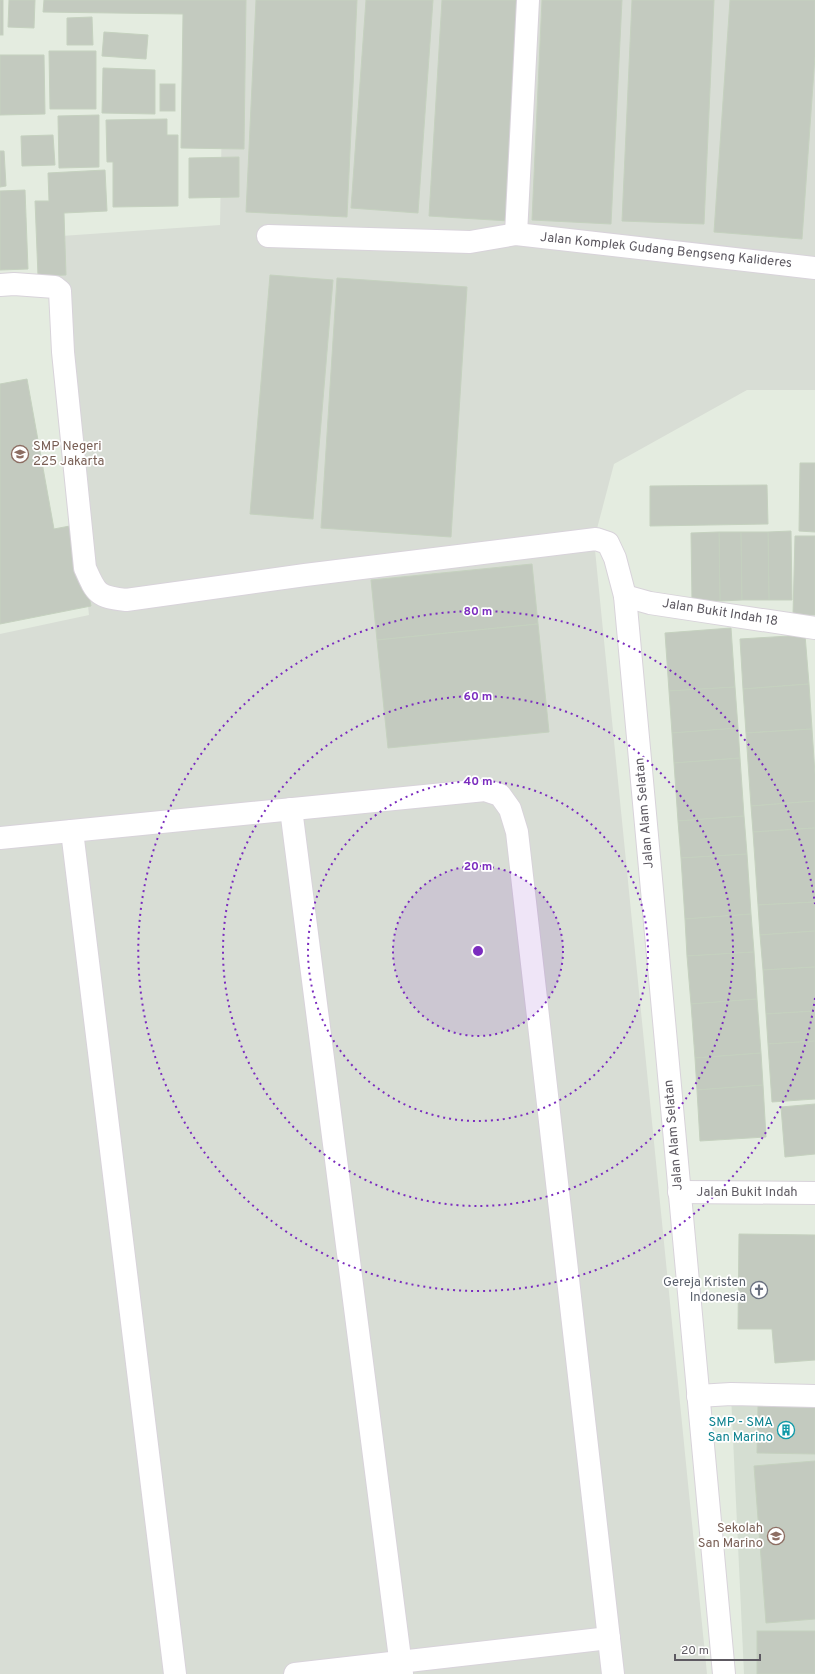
<svg xmlns="http://www.w3.org/2000/svg" width="815" height="1674" font-family="Overpass,sans-serif">
	<style>
		.industrial { fill: #d8ddd5 }
		.education { fill: #d5ded2 }
		.building { fill: #c3cabf; stroke: #c5d1bf }
		.lines { fill: none; stroke-linecap: round; stroke-linejoin: round }
		.minor-casing { stroke: #d8d3da; stroke-width: 24 }
		.minor { stroke: #fff; stroke-width: 22 }
		.ring { fill: none; stroke: #7b2cbf; stroke-width: 2; stroke-dasharray: 2 4 }
		.labels { text-anchor: middle; dominant-baseline: central; stroke-width: 3.5; stroke-linejoin: round; paint-order: stroke }
		.street-label { font-size: 13px; fill: #5d5961; stroke: #fff }
		.education-label { font-size: 13px; fill: #785e54; stroke: #fff; text-anchor: start }
		.worship-label { font-size: 13px; fill: #5b616d; stroke: #fff; text-anchor: end }
		.culture-label { font-size: 13px; fill: #0d838f; stroke: #fff; text-anchor: end }
		.centre { fill: #7b2cbf; stroke: #fff; stroke-width: 2 }
		.ring-label { font-size: 12px; text-anchor: middle; font-weight: bold; fill: #7b2cbf; stroke: #fff; stroke-width: 3.5; stroke-linejoin: round; paint-order: stroke }
	</style>
	<rect width="100%" height="100%" fill="#e4ece0"/>
	<path class="industrial" d="M 224,0 L 815,0 L 815,390 L 747,390 L 614,464 L 594,540 L 707,1674 L 0,1674 L 0,634 L 89,615 L 47,237 L 220,225 Z"/>
	<path class="education" d="M 731,1395 L 815,1397 L 815,1674 L 744,1674 Z"/>
	<g class="building">
		<rect x="0" y="0" width="3" height="35"/>
		<path d="M 9,0 L 35,0 L 34,28 L 8,27 Z"/>
		<path d="M 44,0 L 246,0 L 244,149 L 181,148 L 183,14 L 43,12 Z"/>
		<path d="M 256,0 L 357,0 L 347,217 L 246,212 Z"/>
		<path d="M 366,0 L 433,0 L 418,213 L 351,208 Z"/>
		<path d="M 442,0 L 522,0 L 509,221 L 429,216 Z"/>
		<path d="M 542,0 L 622,0 L 611,224 L 532,220 Z"/>
		<path d="M 632,0 L 714,0 L 704,224 L 622,221 Z"/>
		<path d="M 730,0 L 815,0 L 815,56 L 802,239 L 714,232 Z"/>
		<path d="M 92,17 L 93,45 L 67,45 L 67,18 Z"/>
		<path d="M 104,32 L 148,35 L 146,59 L 102,56 Z"/>
		<path d="M 49,51 L 96,51 L 96,109 L 50,109 Z"/>
		<path d="M 0,55 L 44,55 L 45,114 L 0,115 Z"/>
		<path d="M 103,68 L 155,70 L 155,114 L 102,113 Z"/>
		<rect x="160" y="84" width="15" height="27"/>
		<path d="M 99,115 L 99,167 L 59,168 L 58,116 Z"/>
		<path d="M 167,119 L 167,135 L 178,135 L 178,206 L 113,207 L 113,162 L 107,162 L 106,120 Z"/>
		<path d="M 53,135 L 55,165 L 22,166 L 21,136 Z"/>
		<path d="M 0,151 L 4,151 L 6,186 L 0,187 Z"/>
		<path d="M 239,157 L 239,197 L 189,198 L 189,158 Z"/>
		<path d="M 105,170 L 107,211 L 64,213 L 66,275 L 38,276 L 35,201 L 49,201 L 48,173 Z"/>
		<path d="M 25,190 L 28,269 L 0,270 L 0,191 Z"/>
		<path d="M 270,275 L 333,280 L 313,519 L 250,514 Z"/>
		<path d="M 337,278 L 467,287 L 451,537 L 321,528 Z"/>
		<path d="M 27,379 L 54,529 L 75,525 L 91,606 L 0,624 L 0,384 Z"/>
		<path d="M 800,463 L 815,463 L 815,532 L 799,531 Z"/>
		<path d="M 767,485 L 768,524 L 650,526 L 650,486 Z"/>
		<path d="M 791,531 L 792,600 L 769,600 L 768,532 Z"/>
		<path d="M 719,532 L 741,532 L 742,600 L 720,601 Z"/>
		<path d="M 719,532 L 720,601 L 692,601 L 691,533 Z"/>
		<path d="M 741,532 L 768,532 L 769,600 L 742,600 Z"/>
		<path d="M 795,536 L 815,536 L 815,615 L 793,615 Z"/>
		<path d="M 532,564 L 538,624 L 377,640 L 371,580 Z"/>
		<path d="M 538,624 L 549,732 L 388,748 L 377,640 Z"/>
		<path d="M 731,628 L 735,687 L 669,691 L 665,633 Z"/>
		<path d="M 805,635 L 809,684 L 743,689 L 740,639 Z"/>
		<path d="M 809,684 L 812,729 L 746,733 L 743,689 Z"/>
		<path d="M 735,687 L 738,728 L 672,733 L 669,691 Z"/>
		<path d="M 738,728 L 740,758 L 674,763 L 672,733 Z"/>
		<path d="M 812,729 L 815,774 L 815,801 L 751,806 L 746,733 Z"/>
		<path d="M 740,758 L 744,816 L 678,821 L 674,763 Z"/>
		<path d="M 815,801 L 815,828 L 753,832 L 751,806 Z"/>
		<path d="M 744,816 L 747,854 L 681,858 L 678,821 Z"/>
		<path d="M 815,828 L 815,902 L 758,905 L 753,832 Z"/>
		<path d="M 747,854 L 751,914 L 685,919 L 681,858 Z"/>
		<path d="M 815,902 L 815,931 L 760,935 L 758,905 Z"/>
		<path d="M 751,914 L 754,952 L 687,956 L 685,919 Z"/>
		<path d="M 815,931 L 815,967 L 763,970 L 760,935 Z"/>
		<path d="M 754,952 L 757,999 L 691,1004 L 687,956 Z"/>
		<path d="M 815,967 L 815,1011 L 766,1014 L 763,970 Z"/>
		<path d="M 757,999 L 761,1053 L 695,1058 L 691,1004 Z"/>
		<path d="M 815,1011 L 815,1041 L 768,1044 L 766,1014 Z"/>
		<path d="M 815,1041 L 815,1099 L 772,1102 L 768,1044 Z"/>
		<path d="M 761,1053 L 763,1085 L 697,1090 L 695,1058 Z"/>
		<path d="M 763,1085 L 766,1137 L 700,1141 L 697,1090 Z"/>
		<path d="M 815,1104 L 815,1154 L 785,1157 L 781,1107 Z"/>
		<path d="M 739,1234 L 815,1235 L 815,1360 L 775,1363 L 772,1329 L 738,1329 Z"/>
		<path d="M 758,1406 L 815,1407 L 815,1454 L 757,1453 Z"/>
		<path d="M 815,1461 L 815,1619 L 766,1623 L 754,1466 Z"/>
		<rect x="757" y="1631" width="58" height="43"/>
	</g>
	<g class="lines">
		<g class="minor-casing">
			<g id="minor">
				<path d="M 516,234 L 528,0"/>
				<path d="M 268,236 L 470,242 L 516,234 L 815,268"/>
				<path d="M 0,285 L 14,284 L 55,287 L 60,291 L 63,352 L 85,568 C 96,593 97,597 126,600 L 305,575 L 596,539 L 608,543 L 615,558 L 625,596 L 724,1674"/>
				<path d="M 625,596 L 650,603 L 815,628"/>
				<path d="M 291,809 L 402,1674"/>
				<path d="M 72,831 L 175,1674"/>
				<path d="M 0,838 L 485,790 L 500,795 L 510,809 L 517,832 L 613,1674"/>
				<path d="M 679,1192 L 815,1193"/>
				<path d="M 698,1396 L 731,1394 L 815,1396"/>
				<path d="M 295,1674 L 609,1638"/>
			</g>
		</g>
		<use href="#minor" class="minor"/>
	</g>
	<circle cx="478" cy="951" r="85" fill="#7b2cbf" fill-opacity=".12"/>
	<g class="ring">
		<circle cx="478" cy="951" r="85"/>
		<circle cx="478" cy="951" r="170"/>
		<circle cx="478" cy="951" r="255"/>
		<path d="M815 998A340 340 0 1 1 815 904"/>
	</g>
	<defs>
		<g id="school-ring" transform="scale(0.9)"><circle r="9.5" fill="#fff" stroke="#8d6e63" stroke-width="1.5"/><path d="M0-5L7-2L0 1L-7-2ZM-4 1L0 2.5L4 1V4Q0 6-4 4Z" fill="#8d6e63"/></g>
		<g id="church-ring" transform="scale(0.9)"><circle r="9.5" fill="#fff" stroke="#6b7280" stroke-width="1.5"/><path d="M-1.2-6h2.4v3.5h3.3v2.4h-3.3V6h-2.4V-.1h-3.3v-2.4h3.3Z" fill="#6b7280"/></g>
		<g id="building-ring" transform="scale(0.9)"><circle r="9.5" fill="#fff" stroke="#0f9aa8" stroke-width="1.5"/><path d="M-4-6H4V6H1V3H-1V6H-4ZM-2.5-4.3h1.7v1.8h-1.7ZM.8-4.3h1.7v1.8H.8ZM-2.5-1h1.7V.8h-1.7ZM.8-1h1.7V.8H.8Z" fill="#0f9aa8"/></g>
	</defs>
	<g fill-rule="evenodd">
		<use href="#school-ring" x="20" y="454"/>
		<use href="#church-ring" x="759" y="1290"/>
		<use href="#building-ring" x="786" y="1430"/>
		<use href="#school-ring" x="776" y="1536"/>
	</g>
	<g class="labels">
		<g class="street-label">
			<text transform="translate(666 251) rotate(6)">Jalan Komplek Gudang Bengseng Kalideres</text>
			<text transform="translate(720 613) rotate(9)">Jalan Bukit Indah 18</text>
			<text transform="translate(645 813) rotate(-95)">Jalan Alam Selatan</text>
			<text transform="translate(674 1135) rotate(-95)">Jalan Alam Selatan</text>
			<text x="747" y="1193">Jalan Bukit Indah</text>
		</g>
		<g class="education-label">
			<text x="33" y="447">SMP Negeri<tspan x="33" dy="15">225 Jakarta</tspan></text>
			<text x="763" y="1529" text-anchor="end">Sekolah<tspan x="763" dy="15">San Marino</tspan></text>
		</g>
		<g class="worship-label">
			<text x="746" y="1283">Gereja Kristen<tspan x="746" dy="15">Indonesia</tspan></text>
		</g>
		<g class="culture-label">
			<text x="773" y="1423">SMP - SMA<tspan x="773" dy="15">San Marino</tspan></text>
		</g>
	</g>
	<circle cx="478" cy="951" r="6" class="centre"/>
	<g class="ring-label">
		<text x="478" y="615">80 m</text>
		<text x="478" y="700">60 m</text>
		<text x="478" y="785">40 m</text>
		<text x="478" y="870">20 m</text>
	</g>
	<path d="M675 1654v6h85v-6" fill="none" stroke="#5d5961" stroke-width="2"/>
	<text x="681" y="1654" font-size="12" fill="#5d5961" stroke="#ffffff" stroke-width="3" paint-order="stroke">20 m</text>
</svg>
